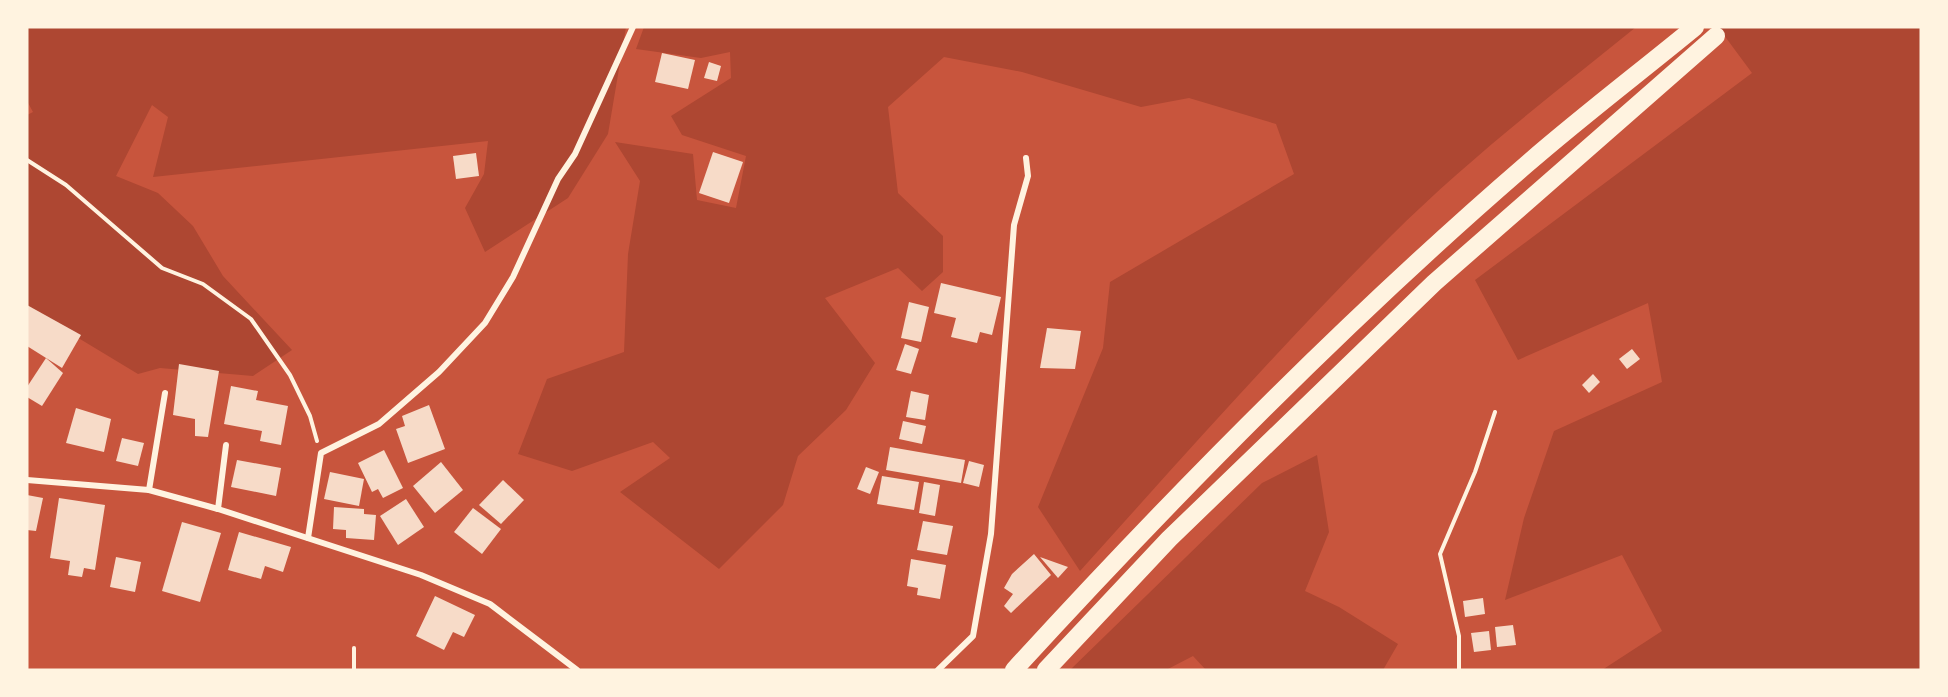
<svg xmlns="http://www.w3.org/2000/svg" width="1948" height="697" font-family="'Source Serif 4',serif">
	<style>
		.green { fill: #ae4732 }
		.building { fill: #f7dbc8 }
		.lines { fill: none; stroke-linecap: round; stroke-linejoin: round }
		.path { stroke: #fff3e0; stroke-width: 4 }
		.minor { stroke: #fff3e0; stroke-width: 6 }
		.motorway { stroke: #fff3e0; stroke-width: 18 }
	</style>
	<rect width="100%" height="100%" fill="#c8553d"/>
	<g class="green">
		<path d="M 27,27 L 626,27 L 608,134 L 568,198 L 485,252 L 465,208 L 484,174 L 488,141 L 153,177 L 168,117 L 152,105 L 116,176 L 158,193 L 193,226 L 223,276 L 292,350 L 253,376 L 160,368 L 138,374 L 27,307 L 27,115 L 33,112 L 27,101 Z"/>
		<path d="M 644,27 L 1636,27 C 1553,94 1466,161 1391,236 C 1283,343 1182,458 1080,571 L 1038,507 L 1103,348 L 1110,282 L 1294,174 L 1276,124 L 1189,98 L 1141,107 L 1022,72 L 944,57 L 888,107 L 898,193 L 943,236 L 943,272 L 922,291 L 898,268 L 825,298 L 875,363 L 846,410 L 798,456 L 783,505 L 719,569 L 620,492 L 670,458 L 653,442 L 572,471 L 518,454 L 547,379 L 624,352 L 628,254 L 640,181 L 615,142 L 693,154 L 697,200 L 736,208 L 746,156 L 682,135 L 671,116 L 731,78 L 730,52 L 701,58 L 636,49 Z"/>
		<path d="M 1718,27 L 1921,27 L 1921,670 L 1602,670 L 1662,631 L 1622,555 L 1505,600 L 1524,518 L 1554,431 L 1662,382 L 1648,303 L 1518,360 L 1475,280 L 1752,73 Z"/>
		<path d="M 1317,455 L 1329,532 L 1305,591 L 1339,607 L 1398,644 L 1383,670 L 1206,670 L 1193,656 L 1166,670 L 1070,670 L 1262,483 Z"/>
	</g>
	<g class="building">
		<path d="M 662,53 L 695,60 L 688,89 L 655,82 Z"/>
		<path d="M 709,62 L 721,66 L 717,81 L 704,78 Z"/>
		<path d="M 713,152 L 743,162 L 729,203 L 699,193 Z"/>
		<path d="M 476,153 L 479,176 L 456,179 L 453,156 Z"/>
		<path d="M 941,283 L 1001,297 L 992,335 L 980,332 L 977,343 L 951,337 L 956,318 L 934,313 Z"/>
		<path d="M 909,302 L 929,307 L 921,342 L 901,338 Z"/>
		<path d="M 27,305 L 81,335 L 62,368 L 27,346 Z"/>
		<path d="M 1047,328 L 1081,331 L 1075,369 L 1040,368 Z"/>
		<path d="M 905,344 L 919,349 L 911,374 L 896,370 Z"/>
		<path d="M 1632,349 L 1640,359 L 1627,369 L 1619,359 Z"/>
		<path d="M 46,358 L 63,373 L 42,406 L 27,397 L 27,387 Z"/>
		<path d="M 179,364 L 219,371 L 208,437 L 195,436 L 195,419 L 173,415 Z"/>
		<path d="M 1593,374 L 1600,382 L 1589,393 L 1582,385 Z"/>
		<path d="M 231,386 L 258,391 L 256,400 L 288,406 L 281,445 L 260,441 L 262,431 L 224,424 Z"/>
		<path d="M 911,391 L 929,395 L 925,420 L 906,417 Z"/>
		<path d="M 429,405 L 445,449 L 408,463 L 396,429 L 405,426 L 402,416 Z"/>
		<path d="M 76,408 L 111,419 L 104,452 L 66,443 Z"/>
		<path d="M 903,421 L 926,426 L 922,444 L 899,439 Z"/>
		<path d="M 122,438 L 144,443 L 138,466 L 116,461 Z"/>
		<path d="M 890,447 L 965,460 L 961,483 L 886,470 Z"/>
		<path d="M 384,450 L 403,488 L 383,498 L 378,489 L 372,492 L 358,463 Z"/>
		<path d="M 237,460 L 281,468 L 276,496 L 231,487 Z"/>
		<path d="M 969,461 L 984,465 L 979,487 L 963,483 Z"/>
		<path d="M 441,462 L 463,490 L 435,513 L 413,486 Z"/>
		<path d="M 866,467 L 879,472 L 870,494 L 857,489 Z"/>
		<path d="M 330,472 L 364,479 L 359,506 L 324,499 Z"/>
		<path d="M 882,476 L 919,482 L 914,510 L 877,504 Z"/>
		<path d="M 503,480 L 524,500 L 501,524 L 479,505 Z"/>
		<path d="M 924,482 L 940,485 L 935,516 L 919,513 Z"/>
		<path d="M 27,495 L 43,498 L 36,531 L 27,530 Z"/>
		<path d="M 59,498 L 105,505 L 95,570 L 84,568 L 82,577 L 68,575 L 70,561 L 50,558 Z"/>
		<path d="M 406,499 L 424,527 L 398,545 L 380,516 Z"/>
		<path d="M 334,507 L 364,509 L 364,514 L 376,515 L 374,540 L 346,538 L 346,530 L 333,529 Z"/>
		<path d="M 473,508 L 501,529 L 482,554 L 454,532 Z"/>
		<path d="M 923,521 L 953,526 L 947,555 L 917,550 Z"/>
		<path d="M 182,522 L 221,533 L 200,602 L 162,591 Z"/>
		<path d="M 239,532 L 291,547 L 283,572 L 265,566 L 261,579 L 228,570 Z"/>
		<path d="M 1034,554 L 1051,575 L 1011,613 L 1004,606 L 1013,594 L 1004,588 L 1012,574 Z"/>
		<path d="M 116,557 L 141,562 L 135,592 L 110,587 Z"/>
		<path d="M 1040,557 L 1068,567 L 1058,578 Z"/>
		<path d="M 911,559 L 946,565 L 940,599 L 917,595 L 918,588 L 907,586 Z"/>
		<path d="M 435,596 L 475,615 L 464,637 L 453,632 L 444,650 L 416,636 Z"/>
		<path d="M 1483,598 L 1485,614 L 1465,617 L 1463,601 Z"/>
		<path d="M 1513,625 L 1516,645 L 1497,647 L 1495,627 Z"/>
		<path d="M 1489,631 L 1491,650 L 1474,652 L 1471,633 Z"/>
	</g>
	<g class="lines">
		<g class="path">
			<path d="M 27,160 L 66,185 L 162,268 L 203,284 L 251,319 L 290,375 L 310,416 L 317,441"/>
			<path d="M 354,670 L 354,648"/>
			<path d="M 1459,670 L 1459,636 L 1440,554 L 1475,472 L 1495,412"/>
		</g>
		<g class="minor">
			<path d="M 27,480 L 149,490 L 218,509 L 421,575 L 490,604 L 577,670"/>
			<path d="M 149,490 L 165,393"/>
			<path d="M 218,509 L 226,445"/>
			<path d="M 308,538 L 321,453 L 379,424 L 439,372 L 485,323 L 513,277 L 558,179 L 575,154 L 633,27"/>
			<path d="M 938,670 L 973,636 L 991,534 L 1014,225 L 1028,176 L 1026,158"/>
		</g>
		<g class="motorway">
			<path d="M 1014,670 C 1176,493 1345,321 1527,164 C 1581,117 1639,73 1695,27"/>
			<path d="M 1046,670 L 1169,539 L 1434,283 L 1716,36"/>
		</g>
	</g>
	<rect width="1948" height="697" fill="none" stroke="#fff3e0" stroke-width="57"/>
</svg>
